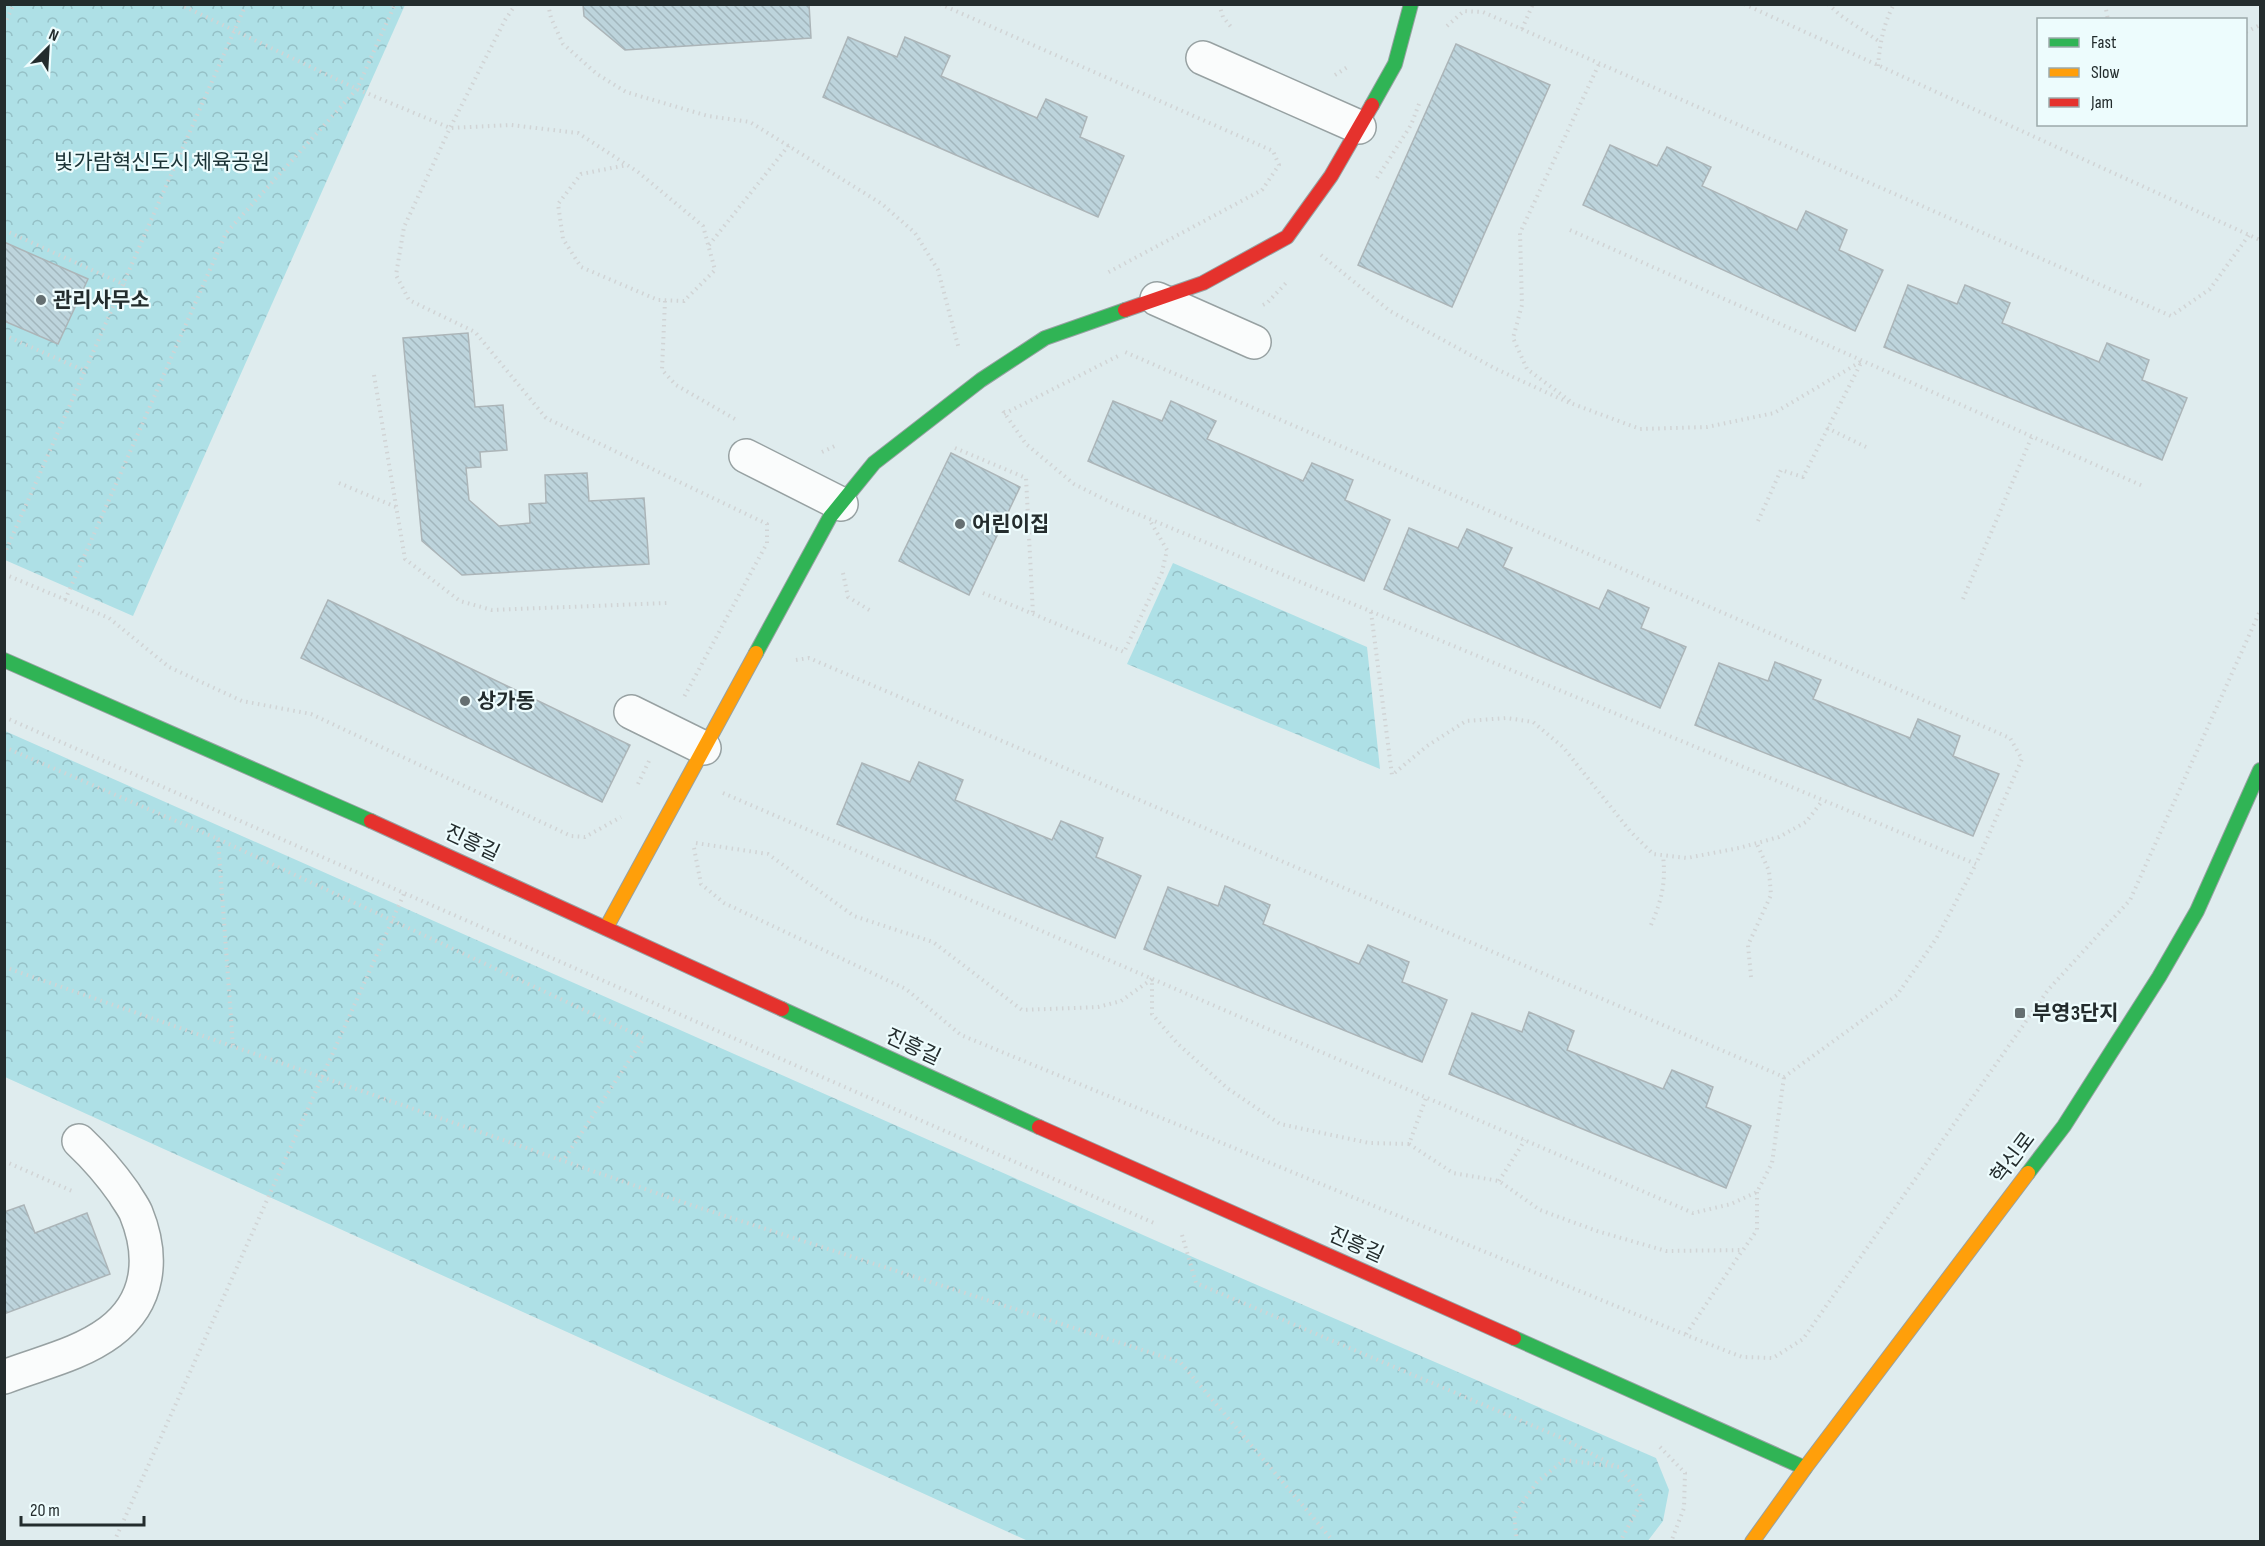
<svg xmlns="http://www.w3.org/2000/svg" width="2265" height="1546" font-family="'Sofia Sans Condensed','Noto Sans KR',sans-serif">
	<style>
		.park { fill: url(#park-crowns) }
		.building { fill: url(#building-back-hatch); stroke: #acb5b8; stroke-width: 1.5 }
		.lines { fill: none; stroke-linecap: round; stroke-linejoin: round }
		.street-casing { stroke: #97a1a2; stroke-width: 36 }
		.fast-casing { stroke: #97a1a2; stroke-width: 16 }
		.slow-casing { stroke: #97a1a2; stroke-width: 16 }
		.jam-casing { stroke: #97a1a2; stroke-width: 16 }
		.path { stroke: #d1d4d5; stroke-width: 4; stroke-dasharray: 1.5 4.5; stroke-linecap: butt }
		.street { stroke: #fafcfc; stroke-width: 33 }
		.fast { stroke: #30b455; stroke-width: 14 }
		.slow { stroke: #ff9f0a; stroke-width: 14 }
		.jam { stroke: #e5322d; stroke-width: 14 }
		.poi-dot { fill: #656f71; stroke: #edfcfd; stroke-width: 2 }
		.labels { text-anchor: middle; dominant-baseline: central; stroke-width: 4.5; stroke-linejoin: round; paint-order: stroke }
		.park-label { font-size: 21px; fill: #193134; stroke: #edfcfd }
		.poi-label { font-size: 21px; font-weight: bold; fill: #232c2d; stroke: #edfcfd; text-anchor: start }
		.street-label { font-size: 21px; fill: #232c2d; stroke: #edfcfd }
	</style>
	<defs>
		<pattern id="park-crowns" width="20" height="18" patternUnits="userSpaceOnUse" patternTransform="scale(1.5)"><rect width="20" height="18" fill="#aee0e6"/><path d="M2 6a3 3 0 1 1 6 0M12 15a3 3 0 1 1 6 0" fill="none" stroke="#95c0c6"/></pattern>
		<pattern id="building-back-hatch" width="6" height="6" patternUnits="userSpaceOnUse" patternTransform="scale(1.5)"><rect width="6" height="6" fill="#bdd4dc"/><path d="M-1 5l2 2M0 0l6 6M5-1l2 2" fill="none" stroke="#a2b6bd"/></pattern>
	</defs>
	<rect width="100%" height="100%" fill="#dfecee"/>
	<g class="park">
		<path d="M 5,5 L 405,5 L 133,616 L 5,560 Z"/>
		<path d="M 1173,563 L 1367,647 L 1380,769 L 1127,664 Z"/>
		<path d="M 5,731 L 1195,1258 L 1656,1458 L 1669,1490 L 1663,1521 L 1647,1542 L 1028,1541 L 5,1077 Z"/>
	</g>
	<g class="building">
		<path d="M 583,4 L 809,4 L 811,38 L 625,50 L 584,16 Z"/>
		<path d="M 848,37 L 897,57 L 905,37 L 950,56 L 941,76 L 1037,118 L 1046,99 L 1087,117 L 1080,137 L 1124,156 L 1098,217 L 823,97 Z"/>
		<path d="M 1456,44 L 1550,85 L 1452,307 L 1358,265 Z"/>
		<path d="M 1610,145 L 1657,166 L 1667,147 L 1711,167 L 1702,186 L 1797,230 L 1806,211 L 1847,230 L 1839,250 L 1883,270 L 1855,331 L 1583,205 Z"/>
		<path d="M 4,242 L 88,279 L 58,344 L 4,321 Z"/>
		<path d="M 1908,285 L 1957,304 L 1965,285 L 2010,303 L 2002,323 L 2099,362 L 2107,343 L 2149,360 L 2142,380 L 2187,398 L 2162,460 L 1884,347 Z"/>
		<path d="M 468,333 L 475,407 L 503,405 L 507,450 L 480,452 L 481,467 L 466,468 L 469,500 L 499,526 L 530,523 L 529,504 L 546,503 L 545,475 L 587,473 L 589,501 L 644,498 L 649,564 L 462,575 L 422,541 L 403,338 Z"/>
		<path d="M 1113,401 L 1162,421 L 1171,401 L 1216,421 L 1207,439 L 1303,481 L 1312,463 L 1353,480 L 1345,500 L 1390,520 L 1364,581 L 1088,461 Z"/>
		<path d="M 951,453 L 1020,487 L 969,595 L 899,561 Z"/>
		<path d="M 1409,528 L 1458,548 L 1467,529 L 1512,548 L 1503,567 L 1599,609 L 1608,590 L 1649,608 L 1641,628 L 1686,647 L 1660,708 L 1384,589 Z"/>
		<path d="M 328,600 L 630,745 L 602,802 L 301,658 Z"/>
		<path d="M 1775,662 L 1821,680 L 1813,699 L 1910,738 L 1918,719 L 1960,736 L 1953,756 L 1999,774 L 1973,836 L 1695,725 L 1719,663 L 1768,681 Z"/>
		<path d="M 919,762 L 963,780 L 955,800 L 1052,840 L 1061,821 L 1103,838 L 1096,857 L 1141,876 L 1115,938 L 837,824 L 862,763 L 910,782 Z"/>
		<path d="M 1225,886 L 1270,905 L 1263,924 L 1359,964 L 1368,945 L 1409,962 L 1402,982 L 1447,1000 L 1422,1062 L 1144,949 L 1168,887 L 1218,906 Z"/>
		<path d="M 1529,1012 L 1574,1031 L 1567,1050 L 1663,1089 L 1672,1070 L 1713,1087 L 1706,1107 L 1751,1126 L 1726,1188 L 1449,1074 L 1472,1013 L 1522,1032 Z"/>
		<path d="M 24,1205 L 35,1233 L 87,1213 L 110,1274 L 4,1314 L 4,1212 Z"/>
	</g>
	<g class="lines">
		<g class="street-casing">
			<g id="street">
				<path d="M 1203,58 L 1359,127"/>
				<path d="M 1157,299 L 1254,342"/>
				<path d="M 746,456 L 841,504"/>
				<path d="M 631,712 L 704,748"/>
				<path d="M 4,1377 C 40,1363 79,1355 110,1332 C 150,1302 154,1257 136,1213 C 133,1206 128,1200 124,1193 C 110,1173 97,1158 79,1141"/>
			</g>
		</g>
		<g class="fast-casing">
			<g id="fast">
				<path d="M 1372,105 L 1395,64 L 1411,4"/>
				<path d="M 756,653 L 830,517 L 874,463 L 981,380 L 1045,338 L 1125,310"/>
				<path d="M 4,660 L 371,821"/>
				<path d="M 782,1009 L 1039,1127"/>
				<path d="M 2028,1173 L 2064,1126 L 2159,977 L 2197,911 L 2260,770"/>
				<path d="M 1514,1338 L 1805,1468"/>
			</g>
		</g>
		<g class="slow-casing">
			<g id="slow">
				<path d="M 606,928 L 756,653"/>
				<path d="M 1752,1542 L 1805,1468 L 2028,1173"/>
			</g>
		</g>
		<g class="jam-casing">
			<g id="jam">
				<path d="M 1125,310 L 1203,283 L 1287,237 L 1331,176 L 1372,105"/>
				<path d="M 371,821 L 782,1009"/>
				<path d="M 1039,1127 L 1514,1338"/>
			</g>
		</g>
		<g class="path">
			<path d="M 179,4 L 357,89 L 450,128 L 511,125 L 578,133 L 638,172 L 703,226 L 715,270 L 684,301 L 658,300 L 581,267 L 563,239 L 558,204 L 581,174 L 627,165"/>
			<path d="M 516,4 L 505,20 L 450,128 L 404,227 L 396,275 L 409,300 L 475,332 L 546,418 L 767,524 L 767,543 L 684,697"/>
			<path d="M 548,4 L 551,18 L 563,44 L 597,74 L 626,92 L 708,116 L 750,122 L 882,204 L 915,233 L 938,270 L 959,349"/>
			<path d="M 940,4 L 1273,151 L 1279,165 L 1262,190 L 1105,274"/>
			<path d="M 1219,4 L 1223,17 L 1231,27"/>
			<path d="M 1744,4 L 2260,240"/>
			<path d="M 1828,4 L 1840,15 L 1880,42"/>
			<path d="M 2105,4 L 2108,20"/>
			<path d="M 4,25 L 14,4"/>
			<path d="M 1447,26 L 1464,11 L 1483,12 L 2171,316 L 2210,289 L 2249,235"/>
			<path d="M 1522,29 L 1533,4"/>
			<path d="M 2246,32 L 2260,25"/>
			<path d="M 1878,66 C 1880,43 1883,25 1894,4"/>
			<path d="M 1335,75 L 1349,66"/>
			<path d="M 1377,178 L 1411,125 L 1419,104"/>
			<path d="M 4,230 L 125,285"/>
			<path d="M 1570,230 L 2145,487"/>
			<path d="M 709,245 L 789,145"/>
			<path d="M 1321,255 L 1390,311 L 1496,369 L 1565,401 L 1640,429 L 1707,427 L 1774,413 L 1862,361"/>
			<path d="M 665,301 L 662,370 L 676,385 L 735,419"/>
			<path d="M 1263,305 L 1267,303 L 1286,283"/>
			<path d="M 4,335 L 85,371"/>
			<path d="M 374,375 L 405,559 L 460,601 L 492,610 L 668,603"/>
			<path d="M 1570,401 L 1527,369 L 1513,338 L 1522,305 L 1520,233 L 1599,64"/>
			<path d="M 1003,411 L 1026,444 L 1074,484 L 1116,505 L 1976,864 L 2022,759 L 2010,738 L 1125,352"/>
			<path d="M 1004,414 L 1118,356"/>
			<path d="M 1827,428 L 1866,447"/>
			<path d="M 955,448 L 1026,478 L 1033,614"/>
			<path d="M 822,452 L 837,445"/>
			<path d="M 339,483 L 396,507"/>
			<path d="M 1758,521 L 1781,470 L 1803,477 L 1862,361"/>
			<path d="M 4,555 L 246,4"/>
			<path d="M 843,573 L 848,597 L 871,611"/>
			<path d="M 4,574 L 109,618 L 169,667 L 242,701 L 311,714 L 571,836 L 585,837 L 621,817"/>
			<path d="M 983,593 L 1124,652 L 1162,572 L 1167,550 L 1149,519"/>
			<path d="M 1963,599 L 2032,436"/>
			<path d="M 65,600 L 226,233 L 357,89 L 395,4"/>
			<path d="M 1371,612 L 1392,775 L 1427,746 L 1466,721 L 1507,718 L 1533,722 L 1563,747 L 1630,831 L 1653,854 L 1687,858 L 1739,848 L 1779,837 L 1806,822 L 1823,800"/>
			<path d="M 796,660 L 809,658 L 1784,1077 L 1897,995 L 1936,939 L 1976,864"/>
			<path d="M 4,717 L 1154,1223"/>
			<path d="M 4,747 L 218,839 L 233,1046"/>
			<path d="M 638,784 L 649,761"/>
			<path d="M 723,793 L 1693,1213 L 1731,1204 L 1757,1192 L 1772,1163 L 1784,1077"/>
			<path d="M 218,839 L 644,1038 L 563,1161"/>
			<path d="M 696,843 L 768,854 L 854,916 L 933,942 L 1022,1010 L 1098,1007 L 1121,1001 L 1152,979 L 1152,1014 L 1178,1044 L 1227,1088 L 1280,1124 L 1369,1143 L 1409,1144 L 1426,1098"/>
			<path d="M 694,848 L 701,884 L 724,903 L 906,989 L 961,1035 L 1686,1335 L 1742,1357 L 1773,1358 L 1803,1339 L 2048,990 L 2130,900 L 2260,611"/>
			<path d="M 1651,925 C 1662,899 1666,883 1663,855"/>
			<path d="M 4,967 L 688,1204 L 1180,1362 L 1334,1542"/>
			<path d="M 1751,977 L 1748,945 L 1771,895 L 1769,871 L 1757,844"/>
			<path d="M 1409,1144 L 1453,1173 L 1499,1181 L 1540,1210 L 1597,1231 L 1666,1251 L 1743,1250 L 1757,1230 L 1757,1192"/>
			<path d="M 4,1161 L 72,1191"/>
			<path d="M 1499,1181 L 1525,1140"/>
			<path d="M 1182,1235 L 1196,1283 L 1562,1438 L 1615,1466"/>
			<path d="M 1686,1334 L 1742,1251"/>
			<path d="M 1660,1447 L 1685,1473 L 1684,1508 L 1671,1542"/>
			<path d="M 114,1542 L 404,894"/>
			<path d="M 1517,1542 L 1514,1515 L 1537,1482 L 1564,1460 L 1619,1467 L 1643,1499 L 1620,1542"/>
		</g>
		<use href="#street" class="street"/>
		<use href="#fast" class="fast"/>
		<use href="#slow" class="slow"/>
		<use href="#jam" class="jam"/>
	</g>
	<g class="poi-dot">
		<circle cx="41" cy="300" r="6"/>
		<circle cx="960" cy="524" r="6"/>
		<circle cx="465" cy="701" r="6"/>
		<rect x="2014" y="1007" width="12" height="12" rx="3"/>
	</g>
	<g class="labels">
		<g class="park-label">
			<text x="162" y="162">빛가람혁신도시 체육공원</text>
		</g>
		<g class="poi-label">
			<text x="53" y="300">관리사무소</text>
			<text x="972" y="524">어린이집</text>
			<text x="477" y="701">상가동</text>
			<text x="2032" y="1013">부영3단지</text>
		</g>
		<g class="street-label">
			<text transform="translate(472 843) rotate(25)">진흥길</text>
			<text transform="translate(913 1047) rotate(25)">진흥길</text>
			<text transform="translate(2013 1158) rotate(-53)">혁신로</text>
			<text transform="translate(1356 1245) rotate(24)">진흥길</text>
		</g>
	</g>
	<rect width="2265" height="1546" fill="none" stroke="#232c2d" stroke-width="12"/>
	<rect x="2037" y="18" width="210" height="108" fill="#edfcfd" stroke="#9ca9aa" stroke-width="1.5"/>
	<rect x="2049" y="38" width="30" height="9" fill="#30b455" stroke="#9ca9aa" stroke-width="1.5"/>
	<text x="2091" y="48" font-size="18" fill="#232c2d">Fast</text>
	<rect x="2049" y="68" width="30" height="9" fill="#ff9f0a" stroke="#9ca9aa" stroke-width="1.5"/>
	<text x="2091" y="78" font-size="18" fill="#232c2d">Slow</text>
	<rect x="2049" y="98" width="30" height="9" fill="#e5322d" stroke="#9ca9aa" stroke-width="1.5"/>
	<text x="2091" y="108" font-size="18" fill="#232c2d">Jam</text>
	<g transform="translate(48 48) rotate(24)" stroke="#edfcfd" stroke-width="4.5" paint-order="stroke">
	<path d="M0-4.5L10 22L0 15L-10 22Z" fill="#232c2d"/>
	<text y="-9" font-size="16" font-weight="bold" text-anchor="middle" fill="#232c2d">N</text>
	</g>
	<path d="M21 1516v9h123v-9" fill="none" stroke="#232c2d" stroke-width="3"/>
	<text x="30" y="1516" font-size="18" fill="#232c2d" stroke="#edfcfd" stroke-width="4.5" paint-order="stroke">20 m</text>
</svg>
